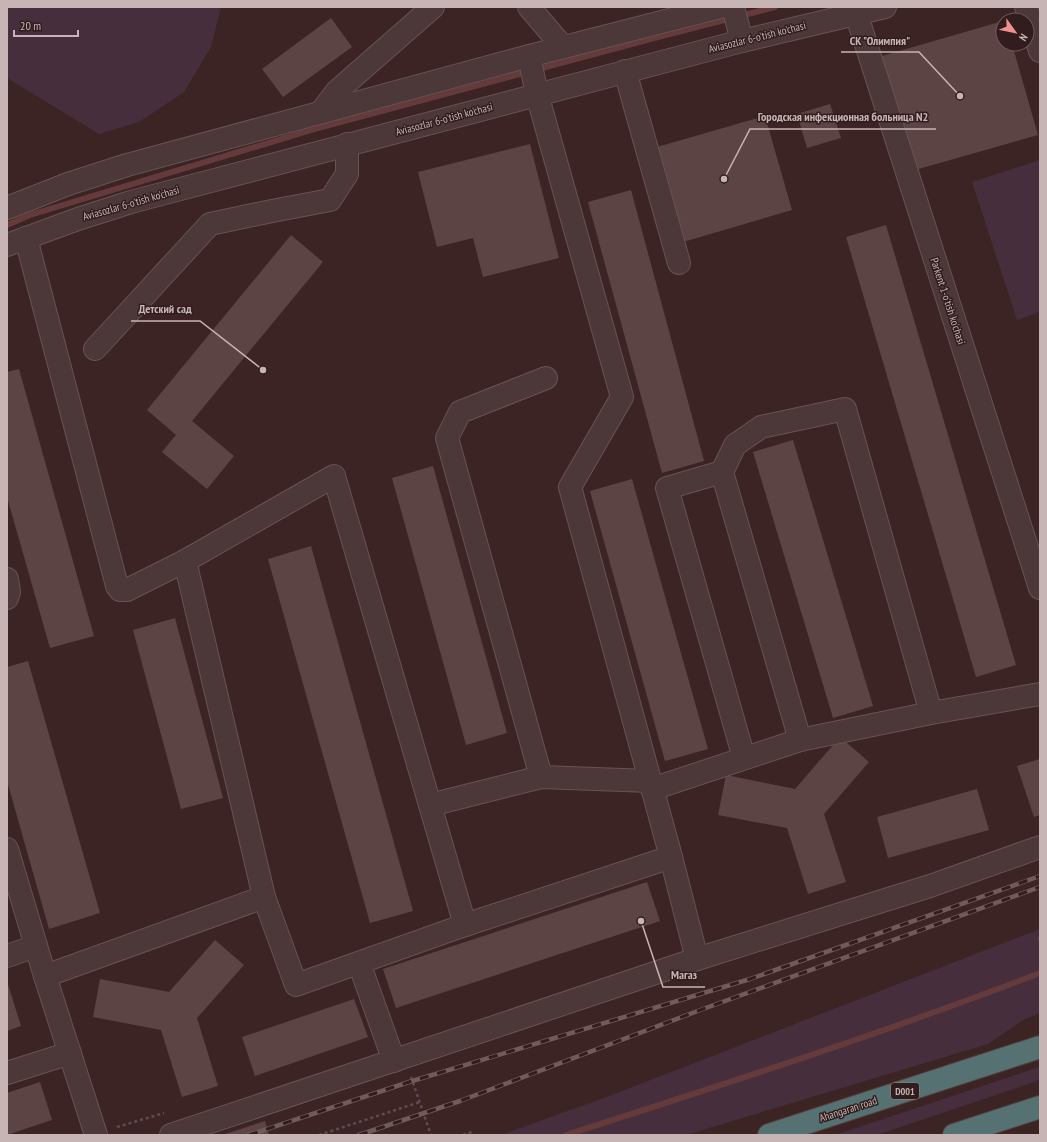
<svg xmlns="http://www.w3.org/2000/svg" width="1047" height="1142" font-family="'PT Sans Narrow',sans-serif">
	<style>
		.green { fill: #462e3d }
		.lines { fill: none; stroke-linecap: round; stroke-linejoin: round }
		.stream { stroke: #643a3b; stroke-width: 6 }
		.building { fill: #5d4444 }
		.minor-casing { stroke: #675353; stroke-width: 24 }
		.highway-casing { stroke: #544040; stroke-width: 24 }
		.path { stroke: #604b55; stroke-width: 2.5; stroke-dasharray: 3 3; stroke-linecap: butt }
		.minor { stroke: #4c3838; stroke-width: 22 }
		.highway { stroke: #557172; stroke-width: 22 }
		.rail-casing { stroke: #735a5a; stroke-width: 4.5 }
		.rail { stroke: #311d1d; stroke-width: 3; stroke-dasharray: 9; stroke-linecap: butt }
		.labels { text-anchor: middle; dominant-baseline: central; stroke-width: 3; stroke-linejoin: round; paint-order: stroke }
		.shield { fill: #311d1d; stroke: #9a8787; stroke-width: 1 }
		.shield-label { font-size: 10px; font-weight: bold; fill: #c7b4b4 }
		.street-label { font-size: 11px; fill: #c7b4b4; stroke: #311d1d }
		.leader { fill: none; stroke: #c7b4b4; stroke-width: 1.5 }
		.callout-dot { fill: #c7b4b4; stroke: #311d1d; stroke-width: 1.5 }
		.callout-label { font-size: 12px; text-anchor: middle; font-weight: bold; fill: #c7b4b4; stroke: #311d1d; stroke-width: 3; stroke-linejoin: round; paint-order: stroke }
	</style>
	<rect width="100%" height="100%" fill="#3c2425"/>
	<g class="green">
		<path d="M 7,7 L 221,7 L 211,47 L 184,92 L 139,122 L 99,134 L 7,78 Z"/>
		<path d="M 1040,160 L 1040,312 L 1017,320 L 972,182 Z"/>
		<path d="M 1040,929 L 1040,1013 L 1023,1020 L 988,1044 L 686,1135 L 501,1135 L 609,1096 Z"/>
		<path d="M 1040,1067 L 1040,1080 L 877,1135 L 835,1135 Z"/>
	</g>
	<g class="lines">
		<g class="stream">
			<path d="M 7,225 L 30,215 L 318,128 L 654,38 L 775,7"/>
			<path d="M 566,1135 C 725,1084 884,1033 1040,973"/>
		</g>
	</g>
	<g class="building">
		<path d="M 331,18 L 352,47 L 283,97 L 262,69 Z"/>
		<path d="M 1003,21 L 1003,44 L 1012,44 L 1038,135 L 915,170 L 882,56 Z"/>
		<path d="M 830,104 L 841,138 L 807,148 L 797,114 Z"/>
		<path d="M 765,116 L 792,210 L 683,242 L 657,147 Z"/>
		<path d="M 530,144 L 559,258 L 483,277 L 473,238 L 437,247 L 418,172 Z"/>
		<path d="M 631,190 L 704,461 L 662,473 L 588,202 Z"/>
		<path d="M 886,225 L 1016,665 L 976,677 L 846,237 Z"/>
		<path d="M 291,235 L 323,262 L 192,421 L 234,456 L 207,489 L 162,452 L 176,435 L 147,410 Z"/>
		<path d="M 19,369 L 94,636 L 50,648 L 7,497 L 7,372 Z"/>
		<path d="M 793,440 L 873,706 L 833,718 L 753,452 Z"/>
		<path d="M 433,466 L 507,733 L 466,745 L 392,478 Z"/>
		<path d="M 632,479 L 708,749 L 665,761 L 590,491 Z"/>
		<path d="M 311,546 L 413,911 L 370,923 L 268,559 Z"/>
		<path d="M 175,618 L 223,798 L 181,809 L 133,630 Z"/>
		<path d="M 28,661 L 100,913 L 49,929 L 7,781 L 7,667 Z"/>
		<path d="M 840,737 L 869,762 L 824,814 L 846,882 L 808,894 L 787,828 L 718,815 L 726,775 L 795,789 Z"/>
		<path d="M 1040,759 L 1040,815 L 1034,817 L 1017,766 Z"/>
		<path d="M 977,789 L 989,830 L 888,858 L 877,817 Z"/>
		<path d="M 647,882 L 660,921 L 396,1008 L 383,969 Z"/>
		<path d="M 215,940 L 244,965 L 197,1018 L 218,1086 L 182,1097 L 161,1030 L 93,1017 L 100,979 L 169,992 Z"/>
		<path d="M 7,981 L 21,1026 L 7,1031 Z"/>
		<path d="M 354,999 L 368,1037 L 255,1076 L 242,1037 Z"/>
		<path d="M 40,1082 L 52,1120 L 7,1135 L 7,1093 Z"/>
		<path d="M 265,1121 L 269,1135 L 222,1135 Z"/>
	</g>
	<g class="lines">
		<g class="minor-casing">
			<g id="minor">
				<path d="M 529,7 L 563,47"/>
				<path d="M 733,7 L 742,41"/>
				<path d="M 1026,7 L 1040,51"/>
				<path d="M 856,13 L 1040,588"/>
				<path d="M 529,56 L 537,94 L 622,397 L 570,487 L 671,857 L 697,959"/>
				<path d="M 625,71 L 679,263"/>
				<path d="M 321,112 L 337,91 L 433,7"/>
				<path d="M 7,208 L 68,184 L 127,165 L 529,56 L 720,7"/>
				<path d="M 26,238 L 117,586 L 120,590 L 127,590 L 185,561 L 264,897"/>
				<path d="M 7,245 L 78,219 L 131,202 L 742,41 L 885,7"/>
				<path d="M 95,349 L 210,224 L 272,211 L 330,200 L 347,174 L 347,144"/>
				<path d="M 722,472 L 735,445 L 761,427 L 845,409 L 931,713 L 1040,694"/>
				<path d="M 7,579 L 9,592 L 7,598"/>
				<path d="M 744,758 L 667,488 L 722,472 L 800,740"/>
				<path d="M 541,777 L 447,438 L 460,412 L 546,378"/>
				<path d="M 652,789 L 800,740 L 931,713"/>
				<path d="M 430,805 L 541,777 L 650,781"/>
				<path d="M 7,849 L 45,976 L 96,1135"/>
				<path d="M 465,925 L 671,857"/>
				<path d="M 7,956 L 36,946"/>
				<path d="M 359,963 L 394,1061"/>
				<path d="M 45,976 L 264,897 L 296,985 L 465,925 L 334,476 L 185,561"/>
				<path d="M 7,1073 L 70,1053"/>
				<path d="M 171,1135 L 697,959 L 930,886 L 1040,847"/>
			</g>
		</g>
		<g class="highway-casing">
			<g id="highway">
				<path d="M 769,1135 L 1040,1047"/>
				<path d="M 954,1135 L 1040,1107"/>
			</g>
		</g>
		<g class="path">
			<path d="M 1039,937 L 1040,941"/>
			<path d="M 411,1077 L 431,1135"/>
			<path d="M 117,1127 L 164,1113"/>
			<path d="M 319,1135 L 420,1102"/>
			<path d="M 463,1135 L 472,1132 L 473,1135"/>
		</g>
		<use href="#minor" class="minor"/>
		<use href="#highway" class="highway"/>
		<g class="rail-casing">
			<g id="rail">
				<path d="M 249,1135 L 409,1082 L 750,979 L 1040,876"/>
				<path d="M 359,1135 L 460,1101 L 703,1009 L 1040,887"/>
			</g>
		</g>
		<use href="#rail" class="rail"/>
	</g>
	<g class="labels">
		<rect class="shield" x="891" y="1083" width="28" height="16" rx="3"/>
		<g class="shield-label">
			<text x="905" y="1091">D001</text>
		</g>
		<g class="street-label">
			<text transform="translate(757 37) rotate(-14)">Aviasozlar 6-o'tish ko'chasi</text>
			<text transform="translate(444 119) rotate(-15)">Aviasozlar 6-o'tish ko'chasi</text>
			<text transform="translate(131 203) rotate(-16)">Aviasozlar 6-o'tish ko'chasi</text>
			<text transform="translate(948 301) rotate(72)">Parkent 1-o'tish ko'chasi</text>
			<text transform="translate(848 1109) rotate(-18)">Ahangaran road</text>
		</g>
	</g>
	<path class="leader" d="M960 96L919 52H841M724 179L750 129H936M263 370L200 321H131M641 921L663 987H705"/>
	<g class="callout-dot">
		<circle cx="960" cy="96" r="4"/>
		<circle cx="724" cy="179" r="4"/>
		<circle cx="263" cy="370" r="4"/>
		<circle cx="641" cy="921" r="4"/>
	</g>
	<g class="callout-label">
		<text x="880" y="45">СК "Олимпия"</text>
		<text x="843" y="121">Городская инфекционная больница N2</text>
		<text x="165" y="313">Детский сад</text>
		<text x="684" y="979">Магаз</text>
	</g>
	<rect width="1047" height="1142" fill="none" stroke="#c7b4b4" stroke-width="16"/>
	<g transform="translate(1015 32) rotate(123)"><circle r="19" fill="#311d1d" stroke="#6d5959"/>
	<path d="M0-3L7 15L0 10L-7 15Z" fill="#f38f8d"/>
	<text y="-6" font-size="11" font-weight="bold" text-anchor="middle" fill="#c7b4b4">N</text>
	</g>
	<path d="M14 30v6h64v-6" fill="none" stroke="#c7b4b4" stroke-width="2"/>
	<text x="20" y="30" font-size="12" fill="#c7b4b4" stroke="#311d1d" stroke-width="3" paint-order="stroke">20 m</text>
</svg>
